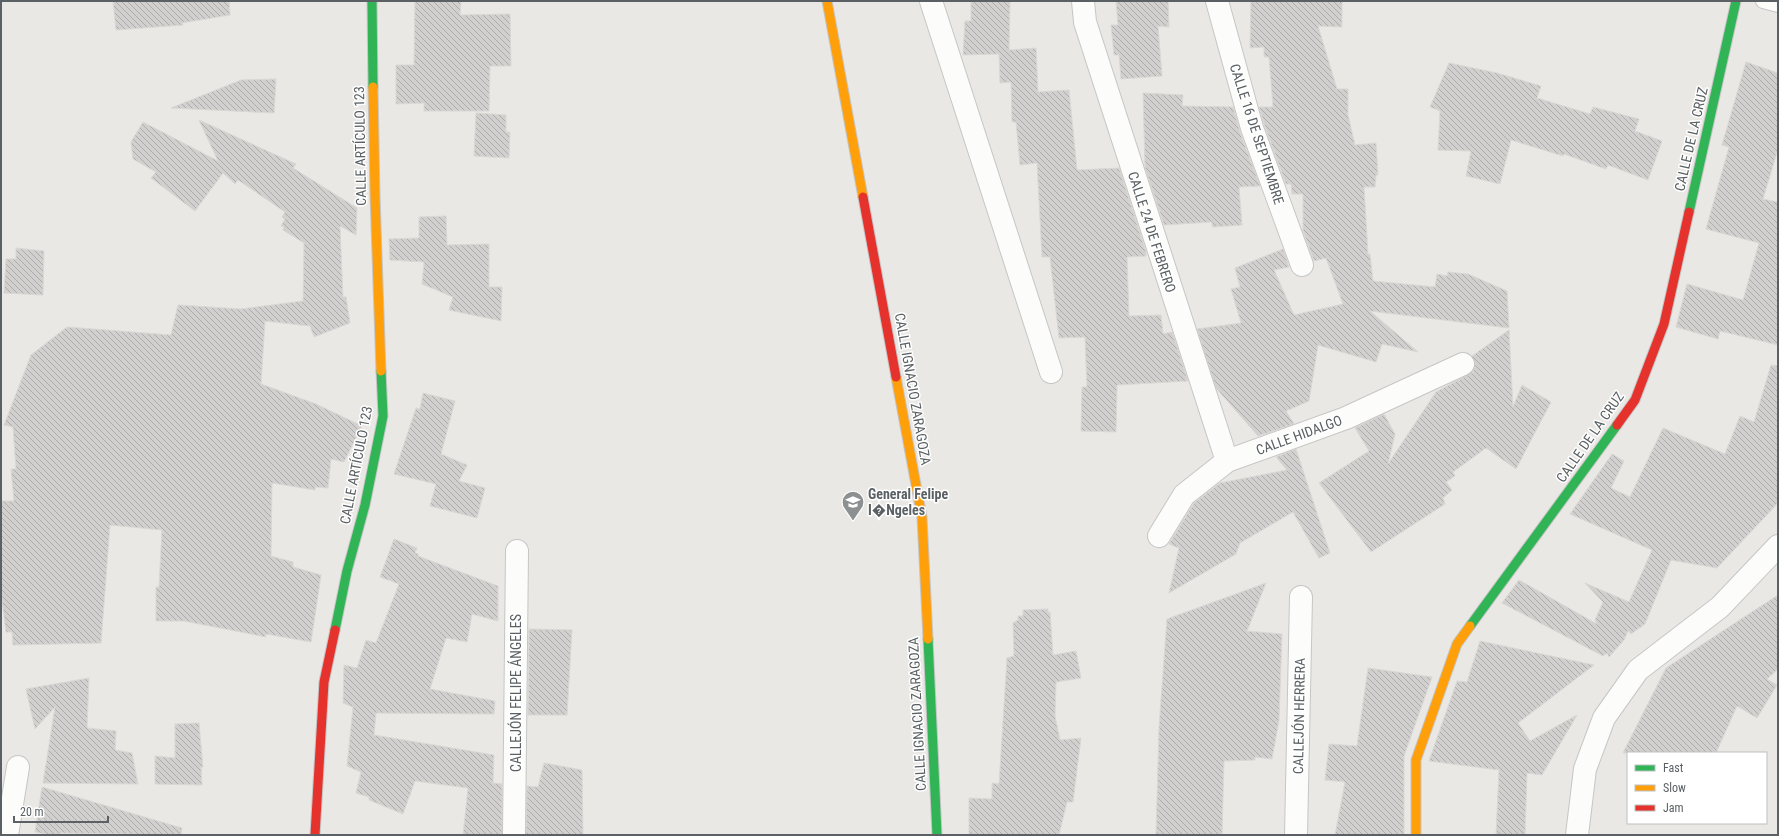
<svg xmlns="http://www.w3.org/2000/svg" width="1779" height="836" font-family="'Roboto Condensed',sans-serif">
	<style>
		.building { fill: url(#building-back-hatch); stroke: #dad7d4 }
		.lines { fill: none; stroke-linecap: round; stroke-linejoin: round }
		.lane-casing { stroke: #c6c6c6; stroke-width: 16 }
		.street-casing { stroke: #c6c6c6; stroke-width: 24 }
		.fast-casing { stroke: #c5c5c5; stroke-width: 11 }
		.slow-casing { stroke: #c5c5c5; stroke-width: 11 }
		.jam-casing { stroke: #c5c5c5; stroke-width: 11 }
		.lane { stroke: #fcfcfb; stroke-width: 14 }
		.street { stroke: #fcfcfb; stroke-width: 22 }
		.fast { stroke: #30b455; stroke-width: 9 }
		.slow { stroke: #ff9f0a; stroke-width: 9 }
		.jam { stroke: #e5322d; stroke-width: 9 }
		.labels { text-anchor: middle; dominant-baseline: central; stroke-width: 3; stroke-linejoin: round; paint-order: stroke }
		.street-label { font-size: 14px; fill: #5a6063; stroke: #fff }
		.poi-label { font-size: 14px; font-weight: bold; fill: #5a6063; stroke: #fff; text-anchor: start }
	</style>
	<defs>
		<pattern id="building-back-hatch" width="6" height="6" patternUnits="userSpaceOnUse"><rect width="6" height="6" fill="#d2d0cf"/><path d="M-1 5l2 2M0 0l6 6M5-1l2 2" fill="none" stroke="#adacac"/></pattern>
	</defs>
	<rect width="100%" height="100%" fill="#eae8e5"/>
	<g class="building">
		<path d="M 113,1 L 229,1 L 230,15 L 182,23 L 183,25 L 116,30 Z"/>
		<path d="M 415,1 L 461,1 L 460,15 L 510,14 L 511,66 L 490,66 L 489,111 L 424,111 L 424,103 L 396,104 L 396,65 L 414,65 Z"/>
		<path d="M 971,1 L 1010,1 L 1009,50 L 1036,48 L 1038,92 L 1069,90 L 1077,170 L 1119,168 L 1146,252 L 1146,256 L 1127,257 L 1129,316 L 1161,315 L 1163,334 L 1172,332 L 1188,381 L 1117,385 L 1116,432 L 1081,431 L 1082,387 L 1087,387 L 1085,337 L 1059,338 L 1050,257 L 1042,257 L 1037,163 L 1020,165 L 1016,122 L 1012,122 L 1011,82 L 1000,83 L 999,54 L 963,55 L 965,21 L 971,21 Z"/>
		<path d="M 1116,1 L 1168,1 L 1169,27 L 1158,26 L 1162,76 L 1121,79 L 1119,55 L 1114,55 L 1111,25 L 1118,25 Z"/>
		<path d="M 1251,1 L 1342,1 L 1342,27 L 1318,26 L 1337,89 L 1348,89 L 1348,115 L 1355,145 L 1376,143 L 1378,175 L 1376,175 L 1375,187 L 1364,187 L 1368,254 L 1370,254 L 1373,281 L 1435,287 L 1437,274 L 1447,276 L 1448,272 L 1468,274 L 1507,291 L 1509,328 L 1370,311 L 1418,352 L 1382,344 L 1376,362 L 1318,345 L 1309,401 L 1286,411 L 1294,424 L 1258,436 L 1216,388 L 1197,329 L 1241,323 L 1231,289 L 1240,287 L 1235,268 L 1283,249 L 1289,267 L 1274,270 L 1294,315 L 1343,304 L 1326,258 L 1314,261 L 1303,231 L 1303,194 L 1292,194 L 1291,184 L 1286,184 L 1264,124 L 1259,107 L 1273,107 L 1269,57 L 1264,57 L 1264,47 L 1250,48 Z"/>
		<path d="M 1746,62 L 1778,73 L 1778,149 L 1763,199 L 1778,202 L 1778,345 L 1720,331 L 1718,339 L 1676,327 L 1687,284 L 1743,300 L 1759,243 L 1706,229 L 1729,147 L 1722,145 Z"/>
		<path d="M 1449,63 L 1497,73 L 1541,86 L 1537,98 L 1590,114 L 1593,107 L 1639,119 L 1635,131 L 1662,141 L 1648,180 L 1608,165 L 1606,169 L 1564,154 L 1563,156 L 1511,140 L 1500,184 L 1466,176 L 1471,151 L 1438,150 L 1440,111 L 1430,107 Z"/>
		<path d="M 276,79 L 274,113 L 171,108 L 241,80 Z"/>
		<path d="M 1143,93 L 1183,95 L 1182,106 L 1233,107 L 1240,132 L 1260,186 L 1239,187 L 1242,225 L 1212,227 L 1212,222 L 1164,225 L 1145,167 Z"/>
		<path d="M 476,113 L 506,115 L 506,132 L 510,132 L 509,158 L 474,156 Z"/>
		<path d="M 199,120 L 296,164 L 293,168 L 357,208 L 356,235 L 340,226 L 343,297 L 346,297 L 350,323 L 314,337 L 310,326 L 265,321 L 261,384 L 316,404 L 362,426 L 344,462 L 331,459 L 328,488 L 315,487 L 315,490 L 272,483 L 271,556 L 293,562 L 293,567 L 321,575 L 311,642 L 266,634 L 266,637 L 184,621 L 156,621 L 156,587 L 159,587 L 162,530 L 110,525 L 101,643 L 13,645 L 12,632 L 6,632 L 1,592 L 1,501 L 14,501 L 11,469 L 16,469 L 13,427 L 4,425 L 31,355 L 67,327 L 171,335 L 178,305 L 241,309 L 303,301 L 304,243 L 283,230 L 284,227 L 281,226 L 285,219 L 282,217 L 285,212 L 238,180 L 235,184 L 223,173 L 195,211 L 151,178 L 156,172 L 133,159 L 131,142 L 143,122 L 218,161 Z"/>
		<path d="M 446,216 L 447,245 L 489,244 L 489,287 L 502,287 L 501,321 L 449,310 L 453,297 L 422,284 L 424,262 L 390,260 L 389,239 L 419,238 L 419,217 Z"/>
		<path d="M 16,248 L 44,251 L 43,295 L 4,293 L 6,259 L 16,259 Z"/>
		<path d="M 1509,330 L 1513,407 L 1522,385 L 1551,402 L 1516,469 L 1486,448 L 1453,472 L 1455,476 L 1446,482 L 1452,490 L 1443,498 L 1445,504 L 1371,552 L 1319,483 L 1369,451 L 1355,428 L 1384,414 L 1395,434 L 1388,464 L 1436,392 L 1473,372 L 1475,365 L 1472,356 Z"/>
		<path d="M 1771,365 L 1778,366 L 1778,503 L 1717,568 L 1671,560 L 1645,624 L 1631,634 L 1628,631 L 1624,640 L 1609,657 L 1607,653 L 1603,656 L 1502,603 L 1519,580 L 1597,624 L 1595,620 L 1603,602 L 1585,583 L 1629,602 L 1652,550 L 1570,514 L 1612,454 L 1624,461 L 1611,488 L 1630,497 L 1663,428 L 1725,454 L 1740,416 L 1754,422 Z"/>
		<path d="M 423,393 L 455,401 L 441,454 L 467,465 L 459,481 L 485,488 L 477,518 L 430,506 L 436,484 L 394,474 L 416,408 L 420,409 Z"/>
		<path d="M 1296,449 L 1330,553 L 1319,558 L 1293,512 L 1240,543 L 1236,554 L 1169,593 L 1179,548 L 1169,544 L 1194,503 L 1220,483 L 1287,470 L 1276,457 Z"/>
		<path d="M 394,539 L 417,548 L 415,553 L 418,554 L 418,556 L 498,586 L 498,621 L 472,614 L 467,642 L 446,638 L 430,689 L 495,701 L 494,714 L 376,713 L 374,735 L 494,755 L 493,783 L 502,784 L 502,835 L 463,835 L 468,788 L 415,781 L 403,814 L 369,800 L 369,797 L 356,793 L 361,772 L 347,766 L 353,707 L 343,703 L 344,665 L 357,668 L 366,640 L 376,643 L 399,584 L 380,577 Z"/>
		<path d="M 1266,583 L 1247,631 L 1282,634 L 1279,720 L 1272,759 L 1255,757 L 1255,760 L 1224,761 L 1222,835 L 1156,835 L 1159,727 L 1167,619 Z"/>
		<path d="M 1778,595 L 1778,669 L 1767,679 L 1777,685 L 1757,718 L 1737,706 L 1716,753 L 1623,753 L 1666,668 Z"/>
		<path d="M 1048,609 L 1048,613 L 1050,612 L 1053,655 L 1076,651 L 1081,678 L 1056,682 L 1055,716 L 1060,740 L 1081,738 L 1073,802 L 1067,802 L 1059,835 L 969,835 L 969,798 L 992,799 L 992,783 L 999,784 L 1007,658 L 1014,656 L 1013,623 L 1018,620 L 1018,616 L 1023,616 L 1023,610 Z"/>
		<path d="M 529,629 L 572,630 L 567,715 L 528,715 Z"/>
		<path d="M 1480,641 L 1594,665 L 1518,723 L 1530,741 L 1577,715 L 1542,775 L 1527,773 L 1525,835 L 1496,835 L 1499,770 L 1429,761 L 1457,681 L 1467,682 Z"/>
		<path d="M 1368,668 L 1432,677 L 1404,756 L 1404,835 L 1335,835 L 1345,782 L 1325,780 L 1329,744 L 1357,746 Z"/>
		<path d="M 89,678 L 87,728 L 116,731 L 115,750 L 132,753 L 138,784 L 43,783 L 55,707 L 35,729 L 26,689 Z"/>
		<path d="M 199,723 L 203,767 L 201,767 L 202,785 L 155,784 L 155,756 L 175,758 L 175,724 Z"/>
		<path d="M 544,763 L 582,770 L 583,835 L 526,835 L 527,786 L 538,787 Z"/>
		<path d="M 42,787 L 182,828 L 181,835 L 60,833 L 60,835 L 51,835 L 35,832 Z"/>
	</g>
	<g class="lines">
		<g class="lane-casing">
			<path id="lane" d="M 1763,1 L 1778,5"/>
		</g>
		<g class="street-casing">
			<g id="street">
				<path d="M 931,1 L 1051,372"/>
				<path d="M 1083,1 L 1085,22 L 1227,461"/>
				<path d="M 1217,1 L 1252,128 L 1302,265"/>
				<path d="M 1159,536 L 1184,495 L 1227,461 L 1346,418 L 1463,364"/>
				<path d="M 7,835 L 18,767"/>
				<path d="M 514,835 L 517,551"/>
				<path d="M 1296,835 L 1301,597"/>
				<path d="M 1577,835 L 1585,769 L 1604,718 L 1638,670 L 1720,607 L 1778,546"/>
			</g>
		</g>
		<g class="fast-casing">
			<g id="fast">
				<path d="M 372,1 L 373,87"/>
				<path d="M 1689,212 L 1736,1"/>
				<path d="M 1470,626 L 1617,425"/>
				<path d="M 335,630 L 347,571 L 365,505 L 383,416 L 381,371"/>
				<path d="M 928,639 L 937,835"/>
			</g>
		</g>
		<g class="slow-casing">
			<g id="slow">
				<path d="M 827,1 L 863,197"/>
				<path d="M 373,87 L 375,196 L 381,371"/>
				<path d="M 896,377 L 922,517 L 928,639"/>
				<path d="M 1416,835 L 1416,760 L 1457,644 L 1470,626"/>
			</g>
		</g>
		<g class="jam-casing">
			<g id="jam">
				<path d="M 863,197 L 896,377"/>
				<path d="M 1617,425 L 1635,400 L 1664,324 L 1689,212"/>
				<path d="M 315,835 L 324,682 L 335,630"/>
			</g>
		</g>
		<use href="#lane" class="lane"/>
		<use href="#street" class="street"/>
		<use href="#fast" class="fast"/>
		<use href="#slow" class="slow"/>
		<use href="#jam" class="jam"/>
	</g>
	<defs>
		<g id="school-pin" transform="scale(1.15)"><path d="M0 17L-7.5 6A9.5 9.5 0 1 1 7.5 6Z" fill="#8c9090" stroke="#fff"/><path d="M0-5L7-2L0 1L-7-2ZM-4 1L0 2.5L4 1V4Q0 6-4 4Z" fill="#fff"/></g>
	</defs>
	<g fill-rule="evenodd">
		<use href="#school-pin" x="853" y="502"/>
	</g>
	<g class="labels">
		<g class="street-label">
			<text transform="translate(1257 134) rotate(72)">CALLE 16 DE SEPTIEMBRE</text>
			<text transform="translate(1691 139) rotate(-77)">CALLE DE LA CRUZ</text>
			<text transform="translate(360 146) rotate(-91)">CALLE ARTÍCULO 123</text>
			<text transform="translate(1152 232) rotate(72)">CALLE 24 DE FEBRERO</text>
			<text transform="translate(913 389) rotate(80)">CALLE IGNACIO ZARAGOZA</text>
			<text transform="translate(1299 435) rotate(-20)">CALLE HIDALGO</text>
			<text transform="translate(1590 437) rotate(-55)">CALLE DE LA CRUZ</text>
			<text transform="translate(356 465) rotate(-79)">CALLE ARTÍCULO 123</text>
			<text transform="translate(516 693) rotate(-90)">CALLEJÓN FELIPE ÁNGELES</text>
			<text transform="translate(917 714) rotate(-93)">CALLE IGNACIO ZARAGOZA</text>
			<text transform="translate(1299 716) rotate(-89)">CALLEJÓN HERRERA</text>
		</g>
		<g class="poi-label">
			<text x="868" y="494">General Felipe<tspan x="868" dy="16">I�Ngeles</tspan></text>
		</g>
	</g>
	<rect width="1779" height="836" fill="none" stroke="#5a6063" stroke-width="4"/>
	<rect x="1627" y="752" width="140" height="72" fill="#ffffff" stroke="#bdbfc1"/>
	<rect x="1635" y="765" width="20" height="6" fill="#30b455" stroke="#bdbfc1"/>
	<text x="1663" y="772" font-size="12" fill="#5a6063">Fast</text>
	<rect x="1635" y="785" width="20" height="6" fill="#ff9f0a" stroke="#bdbfc1"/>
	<text x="1663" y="792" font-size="12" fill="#5a6063">Slow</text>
	<rect x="1635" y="805" width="20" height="6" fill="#e5322d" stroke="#bdbfc1"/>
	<text x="1663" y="812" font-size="12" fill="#5a6063">Jam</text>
	<path d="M14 816v6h94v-6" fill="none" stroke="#5a6063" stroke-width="2"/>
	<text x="20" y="816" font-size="12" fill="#5a6063" stroke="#ffffff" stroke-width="3" paint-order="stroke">20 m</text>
</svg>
